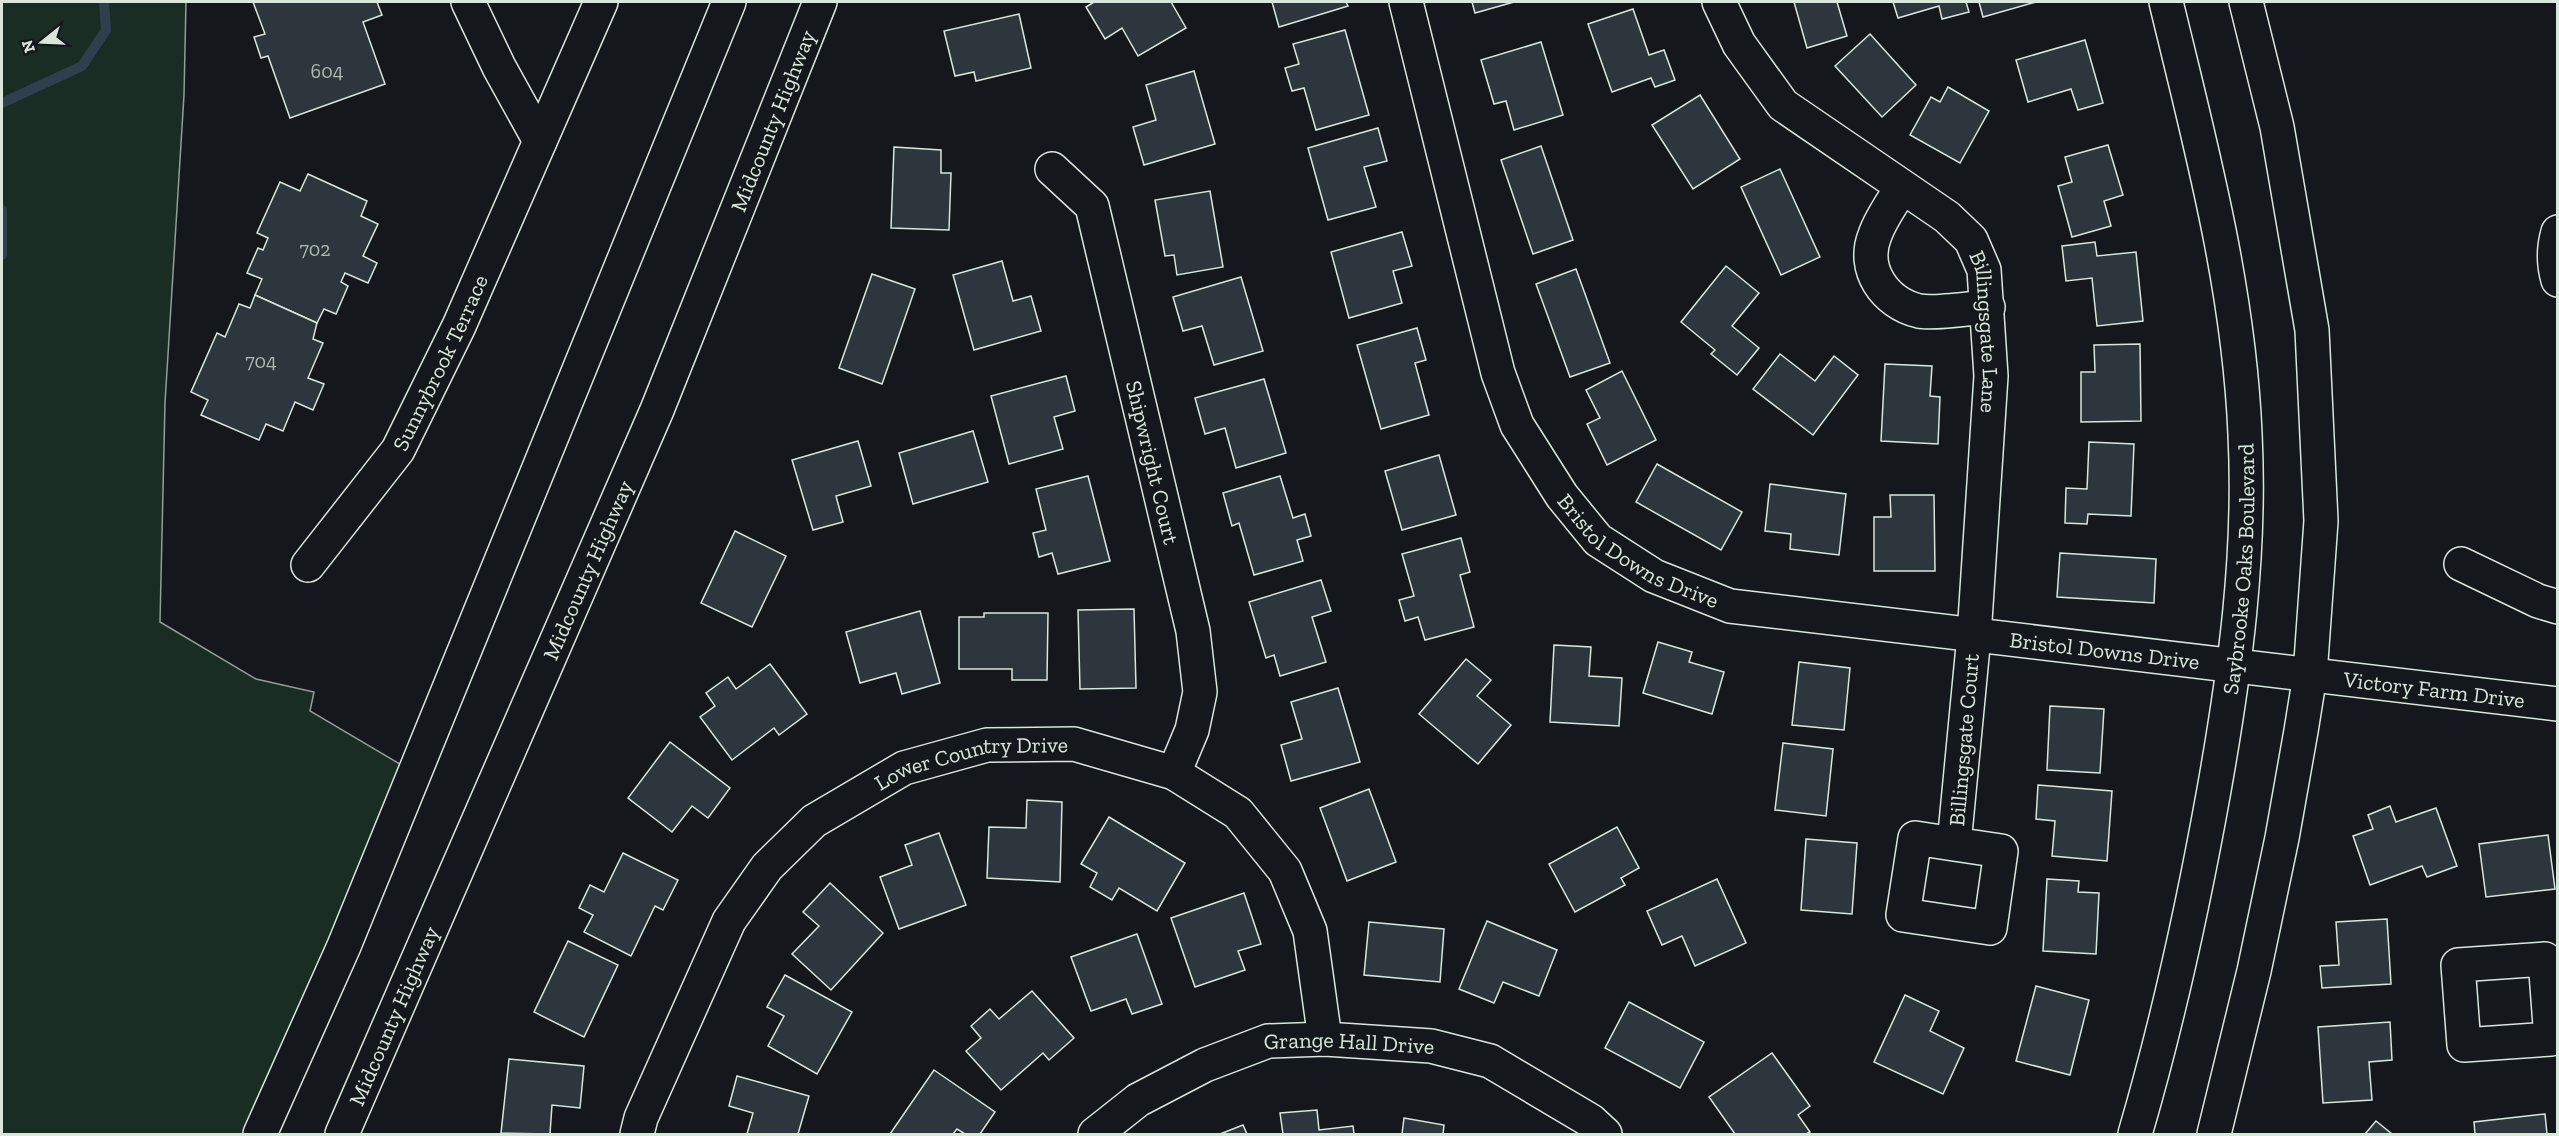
<svg xmlns="http://www.w3.org/2000/svg" width="2559" height="1136" font-family="'Zilla Slab',serif">
	<style>
		.green { fill: #1a2d24; stroke: #939e99; stroke-width: 1.5 }
		.lines { fill: none; stroke-linecap: round; stroke-linejoin: round }
		.stream { stroke: #2f3f4d; stroke-width: 10 }
		.building { fill: #2c363c; stroke: #d8e6dc; stroke-width: 1.5 }
		.minor-casing { stroke: #d8e6dc; stroke-width: 36 }
		.major-casing { stroke: #d8e6dc; stroke-width: 36 }
		.minor { stroke: #14181c; stroke-width: 33 }
		.major { stroke: #14181c; stroke-width: 33 }
		.labels { text-anchor: middle; dominant-baseline: central; stroke-width: 4.5; stroke-linejoin: round; paint-order: stroke }
		.number-label { font-size: 20px; fill: #adbab4 }
		.street-label { font-size: 22px; fill: #d8e6dc; stroke: #14181c }
	</style>
	<rect width="100%" height="100%" fill="#14181c"/>
	<path class="green" d="M 2,2 L 186,2 L 184,95 L 165,403 L 160,622 L 256,679 L 314,692 L 310,711 L 415,773 L 260,1134 L 2,1134 Z"/>
	<g class="lines">
		<g class="stream">
			<path d="M 2,103 L 82,66 L 106,30 L 104,2"/>
			<path d="M 2,210 L 2,255"/>
		</g>
	</g>
	<g class="building">
		<path d="M 253,2 L 377,2 L 382,15 L 363,22 L 385,84 L 290,118 L 268,56 L 261,58 L 254,37 L 265,34 Z"/>
		<path d="M 1094,2 L 1171,2 L 1186,28 L 1138,56 L 1122,28 L 1105,39 L 1086,7 Z"/>
		<path d="M 1272,2 L 1346,2 L 1348,6 L 1279,27 Z"/>
		<path d="M 1472,2 L 1514,2 L 1475,13 Z"/>
		<path d="M 1794,2 L 1837,2 L 1847,36 L 1807,48 Z"/>
		<path d="M 1893,2 L 1966,2 L 1969,12 L 1942,19 L 1939,6 L 1898,18 Z"/>
		<path d="M 1979,2 L 2036,2 L 1983,17 Z"/>
		<path d="M 1633,9 L 1649,55 L 1664,50 L 1675,80 L 1655,87 L 1651,78 L 1612,92 L 1588,24 Z"/>
		<path d="M 1019,14 L 1031,68 L 976,81 L 974,72 L 955,76 L 944,31 Z"/>
		<path d="M 1345,30 L 1369,115 L 1316,130 L 1304,88 L 1292,91 L 1285,68 L 1299,64 L 1293,44 Z"/>
		<path d="M 1870,34 L 1916,85 L 1882,117 L 1835,66 Z"/>
		<path d="M 2085,40 L 2103,103 L 2078,110 L 2071,89 L 2028,102 L 2016,60 Z"/>
		<path d="M 1541,42 L 1563,115 L 1514,130 L 1506,101 L 1494,104 L 1481,60 Z"/>
		<path d="M 1194,71 L 1215,144 L 1144,165 L 1133,127 L 1156,120 L 1146,85 Z"/>
		<path d="M 1948,87 L 1989,111 L 1960,163 L 1910,135 L 1931,97 L 1940,102 Z"/>
		<path d="M 1700,95 L 1740,159 L 1693,189 L 1652,125 Z"/>
		<path d="M 1378,128 L 1387,161 L 1364,167 L 1376,207 L 1328,220 L 1308,148 Z"/>
		<path d="M 2108,145 L 2123,195 L 2104,201 L 2111,226 L 2072,237 L 2058,186 L 2072,182 L 2065,157 Z"/>
		<path d="M 1541,146 L 1573,240 L 1533,254 L 1501,160 Z"/>
		<path d="M 894,147 L 941,150 L 941,173 L 951,173 L 949,230 L 891,228 Z"/>
		<path d="M 1780,169 L 1820,257 L 1781,275 L 1741,187 Z"/>
		<path d="M 308,174 L 367,201 L 361,216 L 378,224 L 363,256 L 377,263 L 368,283 L 345,273 L 341,282 L 348,286 L 336,314 L 324,309 L 317,323 L 255,295 L 262,279 L 247,273 L 258,248 L 263,250 L 268,238 L 257,233 L 280,182 L 300,191 Z"/>
		<path d="M 1210,191 L 1223,267 L 1177,275 L 1174,255 L 1165,256 L 1155,200 Z"/>
		<path d="M 1402,232 L 1412,266 L 1393,271 L 1402,303 L 1349,318 L 1331,252 Z"/>
		<path d="M 2095,242 L 2097,256 L 2136,252 L 2143,321 L 2097,326 L 2092,278 L 2066,281 L 2062,246 Z"/>
		<path d="M 1002,261 L 1013,301 L 1031,296 L 1041,331 L 974,350 L 953,275 Z"/>
		<path d="M 1726,266 L 1759,293 L 1732,326 L 1759,348 L 1737,375 L 1711,354 L 1715,350 L 1681,322 Z"/>
		<path d="M 1576,269 L 1610,363 L 1570,377 L 1536,284 Z"/>
		<path d="M 872,274 L 915,289 L 882,384 L 839,368 Z"/>
		<path d="M 1241,277 L 1263,351 L 1214,365 L 1202,326 L 1183,331 L 1173,297 Z"/>
		<path d="M 255,295 L 317,323 L 313,339 L 323,343 L 308,378 L 324,384 L 313,410 L 295,402 L 283,431 L 266,424 L 259,440 L 201,415 L 208,400 L 191,392 L 217,333 L 225,337 L 239,304 L 250,308 Z"/>
		<path d="M 1417,328 L 1426,360 L 1415,363 L 1429,415 L 1381,429 L 1357,345 Z"/>
		<path d="M 2140,344 L 2141,421 L 2081,422 L 2081,372 L 2095,372 L 2094,345 Z"/>
		<path d="M 1780,354 L 1815,381 L 1834,356 L 1858,375 L 1813,435 L 1753,389 Z"/>
		<path d="M 1885,364 L 1932,366 L 1930,396 L 1940,397 L 1938,444 L 1881,441 Z"/>
		<path d="M 1622,371 L 1656,440 L 1607,465 L 1587,424 L 1600,418 L 1586,390 Z"/>
		<path d="M 1066,376 L 1075,411 L 1054,417 L 1063,449 L 1009,464 L 991,396 Z"/>
		<path d="M 1264,379 L 1286,453 L 1236,468 L 1225,428 L 1205,434 L 1195,398 Z"/>
		<path d="M 973,431 L 988,482 L 913,504 L 899,453 Z"/>
		<path d="M 858,441 L 871,486 L 836,496 L 843,522 L 813,530 L 792,460 Z"/>
		<path d="M 2089,442 L 2134,444 L 2131,516 L 2088,514 L 2087,524 L 2065,523 L 2066,488 L 2087,489 Z"/>
		<path d="M 1439,455 L 1456,515 L 1402,530 L 1385,471 Z"/>
		<path d="M 1657,464 L 1742,512 L 1721,550 L 1636,502 Z"/>
		<path d="M 1088,476 L 1110,561 L 1058,574 L 1052,553 L 1039,557 L 1033,533 L 1046,530 L 1036,489 Z"/>
		<path d="M 1280,476 L 1293,518 L 1305,514 L 1311,536 L 1297,540 L 1303,561 L 1254,575 L 1239,523 L 1232,526 L 1223,493 Z"/>
		<path d="M 1770,484 L 1846,494 L 1839,555 L 1790,549 L 1791,534 L 1765,531 Z"/>
		<path d="M 1890,495 L 1934,495 L 1935,571 L 1874,571 L 1874,517 L 1891,517 Z"/>
		<path d="M 735,531 L 786,556 L 752,627 L 701,603 Z"/>
		<path d="M 1461,538 L 1470,572 L 1460,575 L 1474,627 L 1425,640 L 1418,617 L 1405,621 L 1399,600 L 1414,596 L 1402,554 Z"/>
		<path d="M 2060,553 L 2156,559 L 2154,603 L 2057,597 Z"/>
		<path d="M 1321,580 L 1331,611 L 1312,617 L 1326,662 L 1280,676 L 1274,655 L 1266,658 L 1249,602 Z"/>
		<path d="M 1134,609 L 1136,688 L 1080,689 L 1078,610 Z"/>
		<path d="M 920,611 L 940,683 L 902,694 L 896,673 L 860,683 L 846,632 Z"/>
		<path d="M 984,613 L 1048,613 L 1047,680 L 1012,680 L 1012,669 L 959,669 L 959,617 L 984,617 Z"/>
		<path d="M 1658,642 L 1692,652 L 1689,662 L 1724,672 L 1712,714 L 1643,693 Z"/>
		<path d="M 1554,645 L 1591,647 L 1589,676 L 1622,678 L 1619,726 L 1550,722 Z"/>
		<path d="M 1466,659 L 1491,680 L 1477,696 L 1511,725 L 1478,764 L 1419,714 Z"/>
		<path d="M 1799,662 L 1850,668 L 1844,730 L 1792,725 Z"/>
		<path d="M 770,664 L 807,714 L 779,735 L 774,728 L 732,760 L 700,717 L 715,706 L 706,693 L 728,677 L 736,689 Z"/>
		<path d="M 1338,688 L 1360,762 L 1291,781 L 1281,745 L 1302,739 L 1291,702 Z"/>
		<path d="M 2050,706 L 2104,709 L 2100,773 L 2047,770 Z"/>
		<path d="M 670,742 L 730,788 L 708,818 L 692,806 L 672,832 L 628,798 Z"/>
		<path d="M 1783,743 L 1833,749 L 1826,816 L 1775,810 Z"/>
		<path d="M 2038,785 L 2112,791 L 2107,861 L 2052,856 L 2055,821 L 2036,819 Z"/>
		<path d="M 1369,789 L 1396,862 L 1347,881 L 1320,808 Z"/>
		<path d="M 1027,800 L 1062,802 L 1060,882 L 987,878 L 989,827 L 1026,828 Z"/>
		<path d="M 2390,806 L 2396,822 L 2436,808 L 2457,866 L 2427,877 L 2422,866 L 2370,885 L 2353,836 L 2373,829 L 2368,815 Z"/>
		<path d="M 1109,817 L 1185,863 L 1157,911 L 1119,888 L 1112,900 L 1090,887 L 1097,873 L 1081,864 Z"/>
		<path d="M 1617,827 L 1639,868 L 1621,878 L 1625,885 L 1575,912 L 1549,864 Z"/>
		<path d="M 939,833 L 966,905 L 899,929 L 880,877 L 912,865 L 905,845 Z"/>
		<path d="M 2548,835 L 2555,889 L 2486,897 L 2479,844 Z"/>
		<path d="M 1806,839 L 1857,843 L 1852,914 L 1801,910 Z"/>
		<path d="M 623,853 L 678,880 L 663,910 L 655,906 L 631,956 L 584,932 L 593,915 L 579,908 L 590,885 L 604,892 Z"/>
		<path d="M 1717,879 L 1746,943 L 1695,966 L 1682,936 L 1662,945 L 1647,911 Z"/>
		<path d="M 2047,879 L 2079,881 L 2078,892 L 2099,893 L 2096,954 L 2043,951 Z"/>
		<path d="M 830,883 L 883,933 L 831,990 L 792,954 L 819,926 L 803,912 Z"/>
		<path d="M 1244,893 L 1261,944 L 1238,951 L 1245,970 L 1195,987 L 1171,918 Z"/>
		<path d="M 2387,919 L 2391,984 L 2322,988 L 2320,966 L 2339,965 L 2336,922 Z"/>
		<path d="M 1487,921 L 1557,950 L 1539,996 L 1503,982 L 1494,1003 L 1459,989 Z"/>
		<path d="M 1369,922 L 1444,929 L 1440,982 L 1364,975 Z"/>
		<path d="M 1137,934 L 1162,1004 L 1132,1014 L 1126,999 L 1091,1011 L 1071,957 Z"/>
		<path d="M 568,941 L 618,965 L 584,1037 L 534,1012 Z"/>
		<path d="M 785,975 L 852,1012 L 817,1074 L 768,1046 L 784,1016 L 767,1007 Z"/>
		<path d="M 2036,986 L 2089,1000 L 2070,1075 L 2016,1061 Z"/>
		<path d="M 1032,991 L 1074,1038 L 1049,1060 L 1043,1053 L 1001,1090 L 966,1051 L 981,1038 L 971,1026 L 990,1009 L 999,1019 Z"/>
		<path d="M 1905,995 L 1939,1011 L 1930,1031 L 1964,1048 L 1943,1094 L 1874,1062 Z"/>
		<path d="M 1629,1002 L 1704,1042 L 1680,1088 L 1605,1048 Z"/>
		<path d="M 2390,1022 L 2392,1060 L 2369,1062 L 2372,1100 L 2323,1103 L 2318,1027 Z"/>
		<path d="M 1772,1053 L 1810,1106 L 1798,1115 L 1810,1132 L 1806,1134 L 1735,1134 L 1709,1097 Z"/>
		<path d="M 509,1059 L 584,1066 L 580,1108 L 552,1105 L 550,1134 L 501,1133 Z"/>
		<path d="M 934,1070 L 995,1112 L 980,1134 L 965,1134 L 957,1129 L 953,1134 L 890,1134 Z"/>
		<path d="M 737,1076 L 809,1096 L 798,1134 L 747,1134 L 753,1113 L 729,1106 Z"/>
		<path d="M 1317,1110 L 1319,1130 L 1353,1126 L 1354,1134 L 1283,1134 L 1280,1113 Z"/>
		<path d="M 2545,1114 L 2547,1134 L 2475,1134 L 2474,1122 Z"/>
		<path d="M 1404,1118 L 1444,1125 L 1443,1134 L 1402,1134 Z"/>
		<path d="M 2376,1121 L 2392,1134 L 2365,1134 Z"/>
		<path d="M 1243,1125 L 1247,1134 L 1220,1134 Z"/>
	</g>
	<g class="lines">
		<g class="minor-casing">
			<g id="minor">
				<path d="M 468,2 L 499,67 L 540,141"/>
				<path id="s1" d="M 1406,2 L 1498,373 L 1517,425 L 1562,496 L 1598,540 L 1654,576 L 1730,606 L 2558,704"/>
				<path id="s2" d="M 1719,2 L 1739,44 L 1783,105 L 1947,217 L 1971,240 L 1984,270 L 1991,376 L 1974,636 L 1954,844 L 2001,851 L 1990,928 L 1903,915 L 1915,838 L 1954,844"/>
				<path id="s3" d="M 1052,169 L 1092,206 L 1193,631 L 1200,692 L 1192,730 L 1174,773"/>
				<path d="M 1902,187 C 1893,202 1881,218 1875,235 C 1861,269 1885,303 1919,311 C 1934,314 1971,308 1988,307"/>
				<path d="M 2558,232 C 2553,249 2553,263 2558,280"/>
				<path d="M 2461,564 L 2538,601 L 2558,607"/>
				<path id="s4" d="M 308,565 L 398,450 L 459,326 L 601,2"/>
				<path d="M 2545,959 L 2551,1039 L 2464,1045 L 2458,965 Z"/>
				<path id="s5" d="M 637,1134 L 641,1118 L 729,921 L 767,867 L 814,821 L 904,768 L 987,745 L 1074,744 L 1174,773 L 1238,813 L 1285,871 L 1310,931 L 1325,1039"/>
				<path id="s6" d="M 1095,1134 L 1138,1100 L 1205,1065 L 1268,1041 L 1325,1039 L 1431,1046 L 1490,1061 L 1591,1121 L 1605,1134"/>
				<path id="s7" d="M 2135,1134 C 2168,1021 2193,907 2214,790 C 2235,672 2251,555 2245,434 C 2239,287 2200,143 2166,2"/>
				<path d="M 2214,1134 L 2254,971 L 2282,838 L 2301,731 L 2310,675 L 2321,521 L 2312,330 L 2277,127 L 2246,2"/>
			</g>
		</g>
		<g class="major-casing">
			<g id="major">
				<path d="M 260,1134 L 344,946 L 729,2"/>
				<path id="s8" d="M 342,1134 L 657,410 L 820,2"/>
			</g>
		</g>
		<use href="#minor" class="minor"/>
		<use href="#major" class="major"/>
	</g>
	<g class="labels">
		<g class="number-label">
			<text x="327" y="71">604</text>
			<text x="315" y="249">702</text>
			<text x="261" y="361">704</text>
		</g>
		<g class="street-label">
			<text stroke="none"><textPath href="#s8" startOffset="1101">Midcounty Highway</textPath></text>
			<text stroke="none"><textPath href="#s2" startOffset="448">Billingsgate Lane</textPath></text>
			<text stroke="none"><textPath href="#s4" startOffset="243">Sunnybrook Terrace</textPath></text>
			<text stroke="none"><textPath href="#s3" startOffset="318">Shipwright Court</textPath></text>
			<text stroke="none"><textPath href="#s1" startOffset="618">Bristol Downs Drive</textPath></text>
			<text stroke="none"><textPath href="#s7" startOffset="576">Saybrooke Oaks Boulevard</textPath></text>
			<text stroke="none"><textPath href="#s8" startOffset="615">Midcounty Highway</textPath></text>
			<text stroke="none"><textPath href="#s1" startOffset="1104">Bristol Downs Drive</textPath></text>
			<text stroke="none"><textPath href="#s1" startOffset="1436">Victory Farm Drive</textPath></text>
			<text transform="translate(1964 740) rotate(-85)">Billingsgate Court</text>
			<text stroke="none"><textPath href="#s5" startOffset="536">Lower Country Drive</textPath></text>
			<text stroke="none"><textPath href="#s8" startOffset="129">Midcounty Highway</textPath></text>
			<text stroke="none"><textPath href="#s6" startOffset="279">Grange Hall Drive</textPath></text>
		</g>
	</g>
	<rect width="2559" height="1136" fill="none" stroke="#d8e6dc" stroke-width="6"/>
	<g transform="translate(42 42) rotate(252)" stroke="#14181c" stroke-width="4.5" paint-order="stroke">
	<path d="M0-4.5L10 22L0 15L-10 22Z" fill="#d8e6dc"/>
	<text y="-9" font-size="16" font-weight="bold" text-anchor="middle" fill="#d8e6dc">N</text>
	</g>
</svg>
